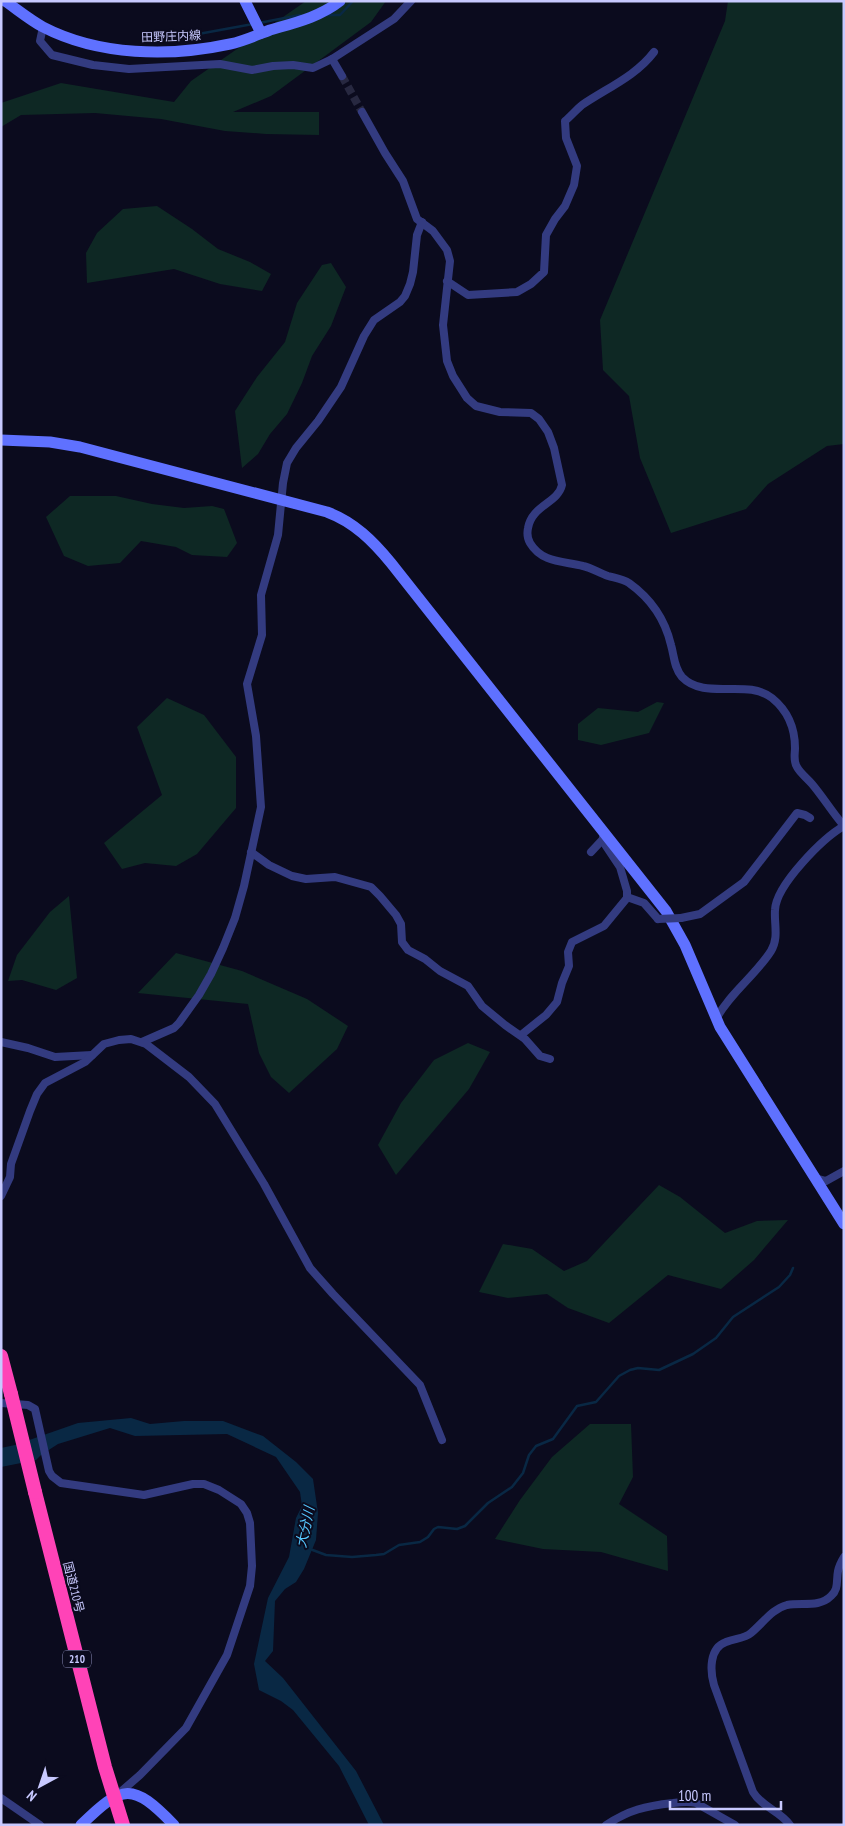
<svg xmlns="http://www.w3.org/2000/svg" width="845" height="1826" font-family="'PT Sans Narrow','Noto Sans JP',sans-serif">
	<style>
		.green { fill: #0e2824 }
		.water { fill: #092844 }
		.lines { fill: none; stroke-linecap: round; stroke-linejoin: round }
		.stream { stroke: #092844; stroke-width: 2.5 }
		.street-tunnel { stroke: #272840; stroke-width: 8; stroke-dasharray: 8 4; stroke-linecap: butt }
		.street { stroke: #333b80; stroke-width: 8 }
		.secondary { stroke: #5f71ff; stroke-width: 11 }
		.highway { stroke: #ff43b7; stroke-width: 14 }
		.street-bridge { stroke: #333b80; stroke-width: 8 }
		.highway-bridge { stroke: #ff43b7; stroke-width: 14 }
		.labels { text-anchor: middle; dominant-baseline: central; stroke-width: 4; stroke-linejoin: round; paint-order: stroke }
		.shield { fill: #0b0b1e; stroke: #8f90bc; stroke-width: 1 }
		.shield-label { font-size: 11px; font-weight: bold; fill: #c8c9ff }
		.street-label { font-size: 12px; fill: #c8c9ff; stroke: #0b0b1e }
		.water-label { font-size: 14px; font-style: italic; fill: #56c8ff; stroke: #0b0b1e }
	</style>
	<rect width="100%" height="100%" fill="#0b0b1e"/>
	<g class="green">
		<path d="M 306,1 L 386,1 L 371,22 L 271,96 L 233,112 L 319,112 L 319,135 L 266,134 L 225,131 L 161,119 L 95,113 L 21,115 L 1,127 L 1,103 L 61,83 L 174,102 L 191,81 Z"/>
		<path d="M 728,1 L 844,1 L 844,444 L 827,446 L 768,484 L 746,509 L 671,533 L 640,458 L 629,396 L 603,370 L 600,320 L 725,21 Z"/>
		<path d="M 157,206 L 192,229 L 218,249 L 250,262 L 271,274 L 262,291 L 220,284 L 174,269 L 87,283 L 86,253 L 97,233 L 123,209 Z"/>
		<path d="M 331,263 L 346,287 L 331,326 L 312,356 L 302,383 L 287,414 L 270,434 L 258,454 L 242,468 L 235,411 L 257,377 L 285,342 L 297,303 L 322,265 Z"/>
		<path d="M 70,496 L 116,496 L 152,504 L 184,508 L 212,506 L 224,509 L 237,543 L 227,557 L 192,555 L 176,547 L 141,541 L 120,563 L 88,566 L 64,556 L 46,517 Z"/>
		<path d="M 167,698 L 204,715 L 236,757 L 236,808 L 197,854 L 176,866 L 145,863 L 122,869 L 104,843 L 162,795 L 137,727 Z"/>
		<path d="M 657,702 L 664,703 L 649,733 L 601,745 L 578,740 L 578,724 L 598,708 L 638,712 Z"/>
		<path d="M 69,896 L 77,978 L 56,990 L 22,980 L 8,981 L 17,955 L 50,912 Z"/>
		<path d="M 176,953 L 242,971 L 307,999 L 348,1026 L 337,1049 L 289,1093 L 271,1077 L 259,1053 L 248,1004 L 138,993 Z"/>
		<path d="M 468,1043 L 490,1052 L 469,1089 L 396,1175 L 378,1145 L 401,1103 L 434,1060 Z"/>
		<path d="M 659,1185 L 680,1197 L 725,1233 L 757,1221 L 788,1220 L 754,1260 L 721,1289 L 668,1275 L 609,1323 L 568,1308 L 547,1294 L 508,1298 L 479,1292 L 503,1244 L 532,1249 L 564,1271 L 587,1261 Z"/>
		<path d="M 590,1424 L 631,1424 L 633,1477 L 619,1504 L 667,1536 L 668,1571 L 601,1552 L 543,1549 L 495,1539 L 520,1500 L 552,1457 Z"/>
	</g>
	<path class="water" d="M 131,1418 L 150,1424 L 184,1421 L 223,1421 L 263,1436 L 296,1462 L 313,1479 L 318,1513 L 316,1540 L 304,1569 L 296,1582 L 285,1589 L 275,1601 L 273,1651 L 265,1661 L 283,1678 L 356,1771 L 384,1825 L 369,1825 L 339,1766 L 293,1710 L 281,1701 L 259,1690 L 254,1664 L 268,1598 L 289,1557 L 296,1518 L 302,1506 L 300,1492 L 276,1457 L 227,1434 L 135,1436 L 110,1428 L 58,1444 L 41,1455 L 36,1460 L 1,1467 L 1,1448 L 15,1445 L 78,1423 Z"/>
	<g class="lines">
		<g class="stream">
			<path d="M 326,15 L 340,15 L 353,1"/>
			<path d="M 259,23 L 300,15"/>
			<path d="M 160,41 L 253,24"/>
			<path d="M 310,1549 L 326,1555 L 352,1557 L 376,1555 L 384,1554 L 399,1545 L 420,1542 L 428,1537 L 434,1529 L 438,1527 L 457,1529 L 465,1526 L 488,1503 L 512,1487 L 523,1473 L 529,1455 L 536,1446 L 553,1439 L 577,1406 L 596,1402 L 619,1376 L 630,1370 L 638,1368 L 659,1370 L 693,1354 L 716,1338 L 733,1317 L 779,1287 L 790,1275 L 793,1268"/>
		</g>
		<path class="street-tunnel" d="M 342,76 L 362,112"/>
		<g class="street">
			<path d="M 43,27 L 40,41 L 52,55 L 93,65 L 129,69 L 220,64 L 252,70 L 273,66 L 293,65 L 313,68 L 332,59 L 394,19 L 411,1"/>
			<path d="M 332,59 L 342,76"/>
			<path d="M 362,112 L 385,153 L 403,181 L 417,219 L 433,231 L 447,250 L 450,261 L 443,325 L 447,361 L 453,376 L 467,398 L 476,406 L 500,412 L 531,413 L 539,419 L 548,432 L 554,448 L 562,485 C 558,503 532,505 528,528 C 527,533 527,538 530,543 C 542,563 563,561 583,566 C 592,568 599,573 608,576 C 615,578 623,579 629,583 C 650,598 665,619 671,645 C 674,655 674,668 682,677 C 705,701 747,678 772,698 C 788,711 795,728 795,748 C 795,754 793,761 797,767 C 800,773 807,778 812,784 C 823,797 832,812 844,826"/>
			<path d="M 447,281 L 468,295 L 517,292 L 531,284 L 544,272 L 546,235 L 555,219 L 565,206 L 574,185 L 577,166 L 566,138 L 565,121 C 571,116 576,110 582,105 C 607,88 636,76 654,52"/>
			<path d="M 251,852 L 269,865 L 292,876 L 306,879 L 335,877 L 371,887 L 380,896 L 396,915 L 401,924 L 402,942 L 408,950 L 425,959 L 440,971 L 468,986 L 482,1006 L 505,1025 L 525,1039 L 540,1056 L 550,1059"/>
			<path d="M 591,852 L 605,837"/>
			<path d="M 627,897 L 644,903 L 658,919"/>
			<path d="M 681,918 L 700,914 L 744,882 L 797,813 L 805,815 L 810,818"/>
			<path d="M 716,1019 C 730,993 755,976 771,951 C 779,938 774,924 775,910 C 776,885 823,838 844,826"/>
			<path d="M 521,1035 L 546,1015 L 557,1002 L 562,983 L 569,966 L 568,952 L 572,942 L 604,926 L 627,898 L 627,891 L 620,867 L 604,843 L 603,838"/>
			<path d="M 1,1042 L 28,1048 L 55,1057 L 92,1055"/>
			<path d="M 142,1042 L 174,1028 L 179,1023 L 199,995 L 211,974 L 223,948 L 235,918 L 244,886 L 261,807 L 256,736 L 247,684 L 262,635 L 261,595 L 278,535 L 283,483 L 287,463 L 296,448 L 318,421 L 341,387 L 364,336 L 374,320 L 400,302 L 405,296 L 410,284 L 413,272 L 417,235 L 422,222"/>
			<path d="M 815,1178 L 826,1181 L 844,1171"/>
			<path d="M 1,1196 L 10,1177 L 11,1164 L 30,1111 L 37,1094 L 45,1083 L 85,1062 L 104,1044 L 119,1040 L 131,1039 L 146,1044 L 189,1077 L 215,1104 L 264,1184 L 310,1268 L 333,1294 L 420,1385 L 442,1440"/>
			<path d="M 1,1403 L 28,1405 L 35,1409 L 49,1471 L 52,1476 L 61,1483 L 144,1495 L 193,1484 L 204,1484 L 219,1490 L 241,1504 L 247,1513 L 250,1523 L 252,1566 L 250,1586 L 227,1655 L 186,1728 L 140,1775 L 117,1795"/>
			<path d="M 1,1798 L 40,1825"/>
			<path d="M 606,1825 C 629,1810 645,1806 673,1803 C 680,1802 689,1801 696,1803 L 735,1825"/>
			<path d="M 790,1825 C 780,1811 762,1807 753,1792 L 714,1685 C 710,1671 709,1648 726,1642 C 735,1638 744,1639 751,1633 C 763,1623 772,1609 787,1605 C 802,1602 819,1608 831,1596 C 839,1589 836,1581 838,1571 C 839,1566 841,1562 844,1557"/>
		</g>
		<g class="secondary">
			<path d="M 5,1 C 18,10 30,20 43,27 C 99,56 170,57 230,44 C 244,41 257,35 270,30 C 294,23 320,17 340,1"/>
			<path d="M 245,1 L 261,33"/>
			<path d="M 1,440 L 50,442 L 80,447 L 327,512 C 354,522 373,541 391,563 L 666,911 L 685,945 L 720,1027 L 844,1224"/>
			<path d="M 81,1825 C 123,1784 132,1782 174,1825"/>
		</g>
		<g class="highway">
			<path d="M 1,1356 L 11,1394"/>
			<path d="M 35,1492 L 105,1767 L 123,1825"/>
		</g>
		<path class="street-bridge" d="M 658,919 L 681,918"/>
		<path class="highway-bridge" d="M 11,1394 L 35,1492"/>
	</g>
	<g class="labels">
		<rect class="shield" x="63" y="1650.5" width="28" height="17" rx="4"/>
		<g class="shield-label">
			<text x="77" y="1659">210</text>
		</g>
		<g class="street-label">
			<text transform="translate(171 36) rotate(-2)">田野庄内線</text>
			<text transform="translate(74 1587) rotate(76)">国道210号</text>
		</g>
		<g class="water-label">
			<text transform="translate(305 1527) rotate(-78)">大分川</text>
		</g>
	</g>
	<rect width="845" height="1826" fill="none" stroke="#c8c9ff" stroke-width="5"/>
	<g transform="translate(40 1786) rotate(220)" stroke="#0b0b1e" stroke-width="4" paint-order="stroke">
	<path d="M0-4L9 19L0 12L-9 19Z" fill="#c8c9ff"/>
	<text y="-8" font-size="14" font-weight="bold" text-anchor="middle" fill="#c8c9ff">N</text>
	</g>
	<path d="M670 1801v8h111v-8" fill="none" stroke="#c8c9ff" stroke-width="2.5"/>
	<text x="678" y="1801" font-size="15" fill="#c8c9ff" stroke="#0b0b1e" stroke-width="4" paint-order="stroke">100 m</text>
</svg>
